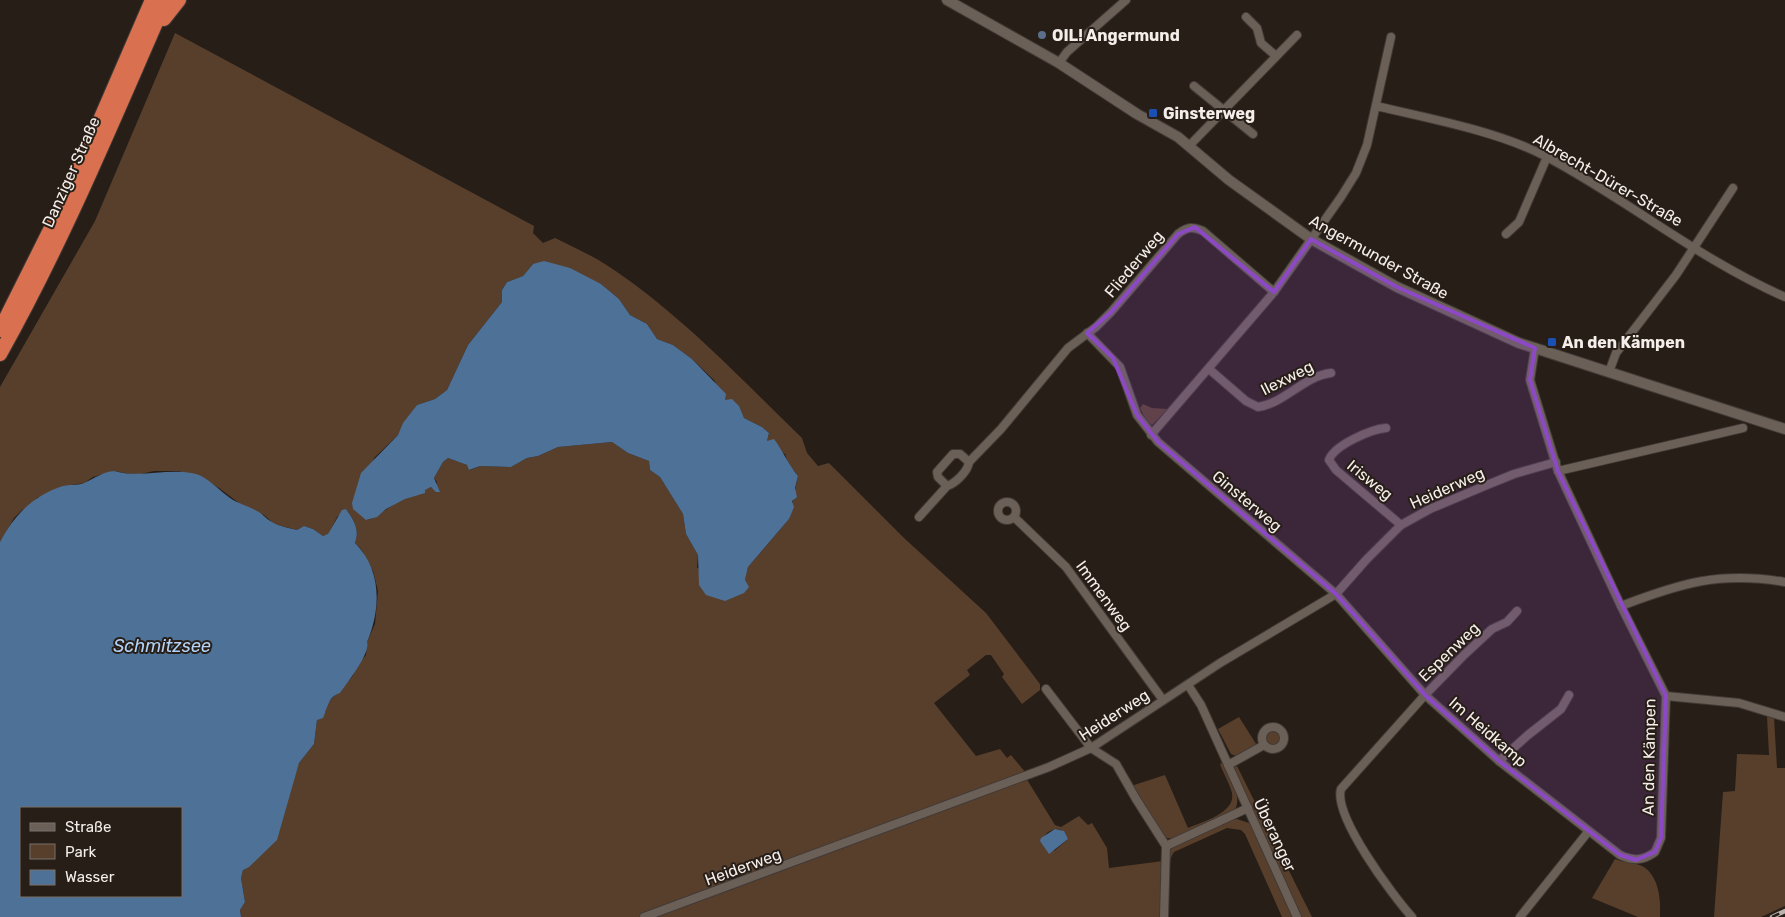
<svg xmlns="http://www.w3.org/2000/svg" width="1785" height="917" font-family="Rubik,sans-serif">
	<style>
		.green { fill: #573f2c; fill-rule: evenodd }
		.water { fill: #4e7198; fill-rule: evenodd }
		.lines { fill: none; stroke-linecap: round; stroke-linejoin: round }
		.street-casing { stroke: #423a36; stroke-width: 10 }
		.secondary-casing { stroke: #423a36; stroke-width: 12 }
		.highway-casing { stroke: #423a36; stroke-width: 16 }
		.street { stroke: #6b6058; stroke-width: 8 }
		.secondary { stroke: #6b6058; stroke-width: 10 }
		.highway { stroke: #d97150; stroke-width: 14 }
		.rail-casing { stroke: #bab2ad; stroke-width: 4.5 }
		.rail { stroke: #271e17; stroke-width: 2.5; stroke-dasharray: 8; stroke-linecap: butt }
		.marked { fill: #8d49c5; fill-opacity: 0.2; stroke: #8d49c5; stroke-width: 4; stroke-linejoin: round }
		.service-dot { fill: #5c6f8a; stroke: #271e17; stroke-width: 2 }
		.transit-dot { fill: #1a4fb4; stroke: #271e17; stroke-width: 2 }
		.labels { text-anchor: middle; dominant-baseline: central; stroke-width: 4; stroke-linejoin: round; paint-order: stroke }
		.poi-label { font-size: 16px; font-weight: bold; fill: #f4ede9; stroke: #271e17; text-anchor: start }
		.street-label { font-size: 16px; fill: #f4ede9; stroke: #271e17 }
		.water-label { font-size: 18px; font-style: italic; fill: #b2d3f7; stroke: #271e17 }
	</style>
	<rect width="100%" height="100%" fill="#271e17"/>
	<g class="green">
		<path d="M 175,33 L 534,226 L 533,233 L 543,243 L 555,238 C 571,246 589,254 605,264 C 679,312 740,378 802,438 L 807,453 L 818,466 L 829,463 L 904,538 L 986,613 L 1040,684 L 1040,690 L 1022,704 L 1002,677 L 1004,674 L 991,655 L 986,655 L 967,670 L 970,675 L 934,703 L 976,756 L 1000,749 L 1007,758 L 1011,755 L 1026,773 L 750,878 L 742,876 L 733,866 L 730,868 L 731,880 L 726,886 L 640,917 L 241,917 L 240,910 L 245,902 L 241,878 L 243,870 L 293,781 L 299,763 L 314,744 L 317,720 L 326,711 L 327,704 L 352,677 L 357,666 L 366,655 L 367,642 L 375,624 L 378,591 L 373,571 L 361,549 L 355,543 C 360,529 354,521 346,509 L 337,517 L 328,535 L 323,536 L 313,529 L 304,526 L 297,530 L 274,524 L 264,515 L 243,506 L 219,488 L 195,474 L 185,474 L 180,471 L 154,471 L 136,475 L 114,471 L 93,477 L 84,483 L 65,486 L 37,498 L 31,506 L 22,510 L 14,518 L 0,542 L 0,387 L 95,221 ZM 533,264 L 601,284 L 619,299 L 630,315 L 647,324 L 657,339 L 673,345 L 692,359 L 714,380 L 725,400 L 738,406 L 744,418 L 762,427 L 769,433 L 767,441 L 785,454 L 788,463 L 798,476 L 789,519 L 748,567 L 745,580 L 697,568 L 698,555 L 686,534 L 683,514 L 660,477 L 650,470 L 649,461 L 628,453 L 612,442 L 558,447 L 538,456 L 527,458 L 511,467 L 480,466 L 470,470 L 467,465 L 448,458 L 443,462 L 434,478 L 437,482 L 435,489 L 431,487 C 417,493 399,500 387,509 C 379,514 376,518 366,520 L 374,458 L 398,435 L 417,405 L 435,399 L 447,390 L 468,345 L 502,302 L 502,290 L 507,282 L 523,276 Z"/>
		<path d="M 1143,404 L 1152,408 L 1168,409 L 1152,425 L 1147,422 L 1140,408 Z"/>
		<path d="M 1767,716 L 1774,718 L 1777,768 L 1785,768 L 1785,906 L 1761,917 L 1714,917 L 1723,792 L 1735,791 L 1737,754 L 1769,755 Z"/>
		<path d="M 1239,717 L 1258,747 L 1236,756 L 1231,754 L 1218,729 Z"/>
		<circle cx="1273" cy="738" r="8"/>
		<path d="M 1222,763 C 1229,776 1243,795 1235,810 L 1176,839 L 1167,838 L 1161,835 L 1131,786 L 1165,775 L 1188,828 C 1202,822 1236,813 1232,793 C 1230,784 1223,773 1220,764 Z"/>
		<path d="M 1237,766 L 1312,917 L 1302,917 L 1232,768 Z"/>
		<path d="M 1026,778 L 1055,825 L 1061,827 L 1079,816 L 1088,825 L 1092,823 L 1107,848 L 1109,868 L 1163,861 L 1162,917 L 649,917 ZM 1055,829 L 1061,830 L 1068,839 L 1054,851 L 1040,841 L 1048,832 Z"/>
		<path d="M 1237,819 L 1249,823 L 1254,829 L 1293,917 L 1282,917 L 1245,834 L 1241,830 L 1227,828 L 1174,852 C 1165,864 1170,900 1169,917 L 1166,917 L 1169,851 L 1173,846 L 1230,820 Z"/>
		<path d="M 1615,859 C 1624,863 1634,862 1642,866 C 1659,875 1661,900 1660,917 L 1638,917 L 1592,898 Z"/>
	</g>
	<g class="water">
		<path d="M 544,261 L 570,268 L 601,284 L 619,299 L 630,315 L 647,324 L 657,339 L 673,345 L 692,359 L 726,394 L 725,400 L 732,399 L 739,406 L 744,418 L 762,427 L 769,433 L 767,441 L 774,439 C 783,451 788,464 798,476 L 795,488 L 797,497 L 792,501 L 794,507 L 789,519 L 748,567 L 745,580 L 749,587 L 744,593 L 725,601 L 706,595 L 699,585 L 698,555 L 686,534 L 683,514 L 660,477 L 650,470 L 649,461 L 628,453 L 612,442 L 558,447 L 538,456 L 527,458 L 511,467 L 480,466 L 469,470 L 467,465 L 448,458 L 443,462 L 434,478 L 440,492 L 436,492 L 431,487 L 425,490 L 425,493 L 405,499 L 386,509 L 377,517 L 366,520 L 353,509 L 352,503 L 361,473 L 398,435 L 403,423 L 417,405 L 435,399 L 447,390 L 468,345 L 502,302 L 502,290 L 507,282 L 523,276 L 533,264 Z"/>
		<path d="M 114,471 C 140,479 169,467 196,474 C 207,477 220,491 230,498 C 239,504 248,506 257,511 C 263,514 266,519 272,522 C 278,526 289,528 297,530 L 304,526 L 313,529 L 323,536 L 328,534 L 342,510 L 346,509 C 354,521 360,529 355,543 C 382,570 381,609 367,642 C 371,653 347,683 340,693 C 328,697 328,707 323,718 L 317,720 L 314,744 L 299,763 L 277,840 L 249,867 L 243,870 L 241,878 L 245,902 L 240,910 L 241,917 L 0,917 L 0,542 C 14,515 34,495 63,486 C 71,484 80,486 86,482 C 95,478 103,472 114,471 ZM 21,808 L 181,808 L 181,896 L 21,896 Z"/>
		<path d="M 1055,829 L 1064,831 L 1068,839 L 1049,854 L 1040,841 L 1041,838 Z"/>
	</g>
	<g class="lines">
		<g class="street-casing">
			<g id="street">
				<path d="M 1246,17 L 1257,28 L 1261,43 L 1276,56"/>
				<path d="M 1059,63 L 1067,52 L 1126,0"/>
				<path d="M 1194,86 L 1253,134"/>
				<path d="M 1376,106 C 1428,118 1501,132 1547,157 C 1628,200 1700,260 1785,297"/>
				<path d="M 1189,146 L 1297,35"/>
				<path d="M 1506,234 L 1519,222 L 1547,157"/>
				<path d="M 1087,333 L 1120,367 L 1137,415 L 1158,442 L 1336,594 L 1425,695 L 1499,761 L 1620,855 C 1633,861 1643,861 1655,852 L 1661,838 L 1666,696 L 1621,606 L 1558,471 L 1530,380 L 1535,348"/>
				<path d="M 1209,369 L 1246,401 L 1258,407 C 1285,403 1304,376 1331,373"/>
				<path d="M 1609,372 L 1616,353 L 1676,275 L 1733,188"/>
				<path d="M 1386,428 C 1372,429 1334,445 1329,460 L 1336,470 L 1401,525"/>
				<path d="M 1151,435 L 1274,292 L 1341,197 L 1356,173 L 1367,145 L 1391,37"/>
				<path d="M 1558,471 L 1743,428"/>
				<path d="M 947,486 L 938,477 L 937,472 L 953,454 L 960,454 L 969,462"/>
				<circle cx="1007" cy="511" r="9"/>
				<path d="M 919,517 L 947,486 C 956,483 968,471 969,462 L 1001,429 L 1068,348 L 1096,327 L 1111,312 L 1178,234 C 1187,227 1193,226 1203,231 L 1274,292"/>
				<path d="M 1014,517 L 1066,567 L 1163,700"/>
				<path d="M 1621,606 C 1681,583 1720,571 1785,582"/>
				<path d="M 1188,685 L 1201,705 L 1297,917"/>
				<path d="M 1046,689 L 1091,748 L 1116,764 L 1136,799 L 1166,846"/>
				<path d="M 1666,696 L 1739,703 L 1785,717"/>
				<circle cx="1273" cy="738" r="11"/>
				<path d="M 1499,761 L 1528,735 L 1561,709 L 1569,695"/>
				<path d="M 1228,765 L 1264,745"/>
				<path d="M 644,917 L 1049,767 L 1091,748 L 1220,663 L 1336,594 L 1366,560 L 1401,525 L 1430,509 L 1487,485 L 1514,474 L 1556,462"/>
				<path d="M 1164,917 L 1166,846 L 1248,808"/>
				<path d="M 1412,917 C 1393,896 1333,816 1341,789 L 1425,695 L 1464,655 L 1492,629 L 1507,622 L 1517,611"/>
				<path d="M 1520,917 L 1588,832"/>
			</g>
		</g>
		<g class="secondary-casing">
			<path id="secondary" d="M 947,0 L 1059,63 L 1137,114 L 1178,137 L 1229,180 L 1311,239 L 1397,287 L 1519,343 L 1785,429"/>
		</g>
		<g class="highway-casing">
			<g id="highway">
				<path d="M 164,19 L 179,0"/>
				<path d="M 0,330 L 67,196 L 152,0"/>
				<path d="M 0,354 C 64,240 113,120 166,0"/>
			</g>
		</g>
		<use href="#street" class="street"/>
		<use href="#secondary" class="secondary"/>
		<use href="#highway" class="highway"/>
		<g class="rail-casing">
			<path id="rail" d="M 1772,917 L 1785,911"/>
		</g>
		<use href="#rail" class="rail"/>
	</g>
	<path class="marked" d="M 1195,227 L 1274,292 L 1311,239 L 1397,287 L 1535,348 L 1530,380 L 1558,471 L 1666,696 L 1661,838 L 1655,852 L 1636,860 L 1620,855 L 1499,761 L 1425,695 L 1336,594 L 1158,442 L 1137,415 L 1113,358 L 1087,333 L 1111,312 L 1178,234 Z"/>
	<circle class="service-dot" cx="1042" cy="35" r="5"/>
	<g class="transit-dot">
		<rect x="1148" y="108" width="10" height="10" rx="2.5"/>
		<rect x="1547" y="337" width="10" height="10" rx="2.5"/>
	</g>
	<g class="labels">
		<g class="poi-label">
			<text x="1052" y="35">OIL! Angermund</text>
			<text x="1163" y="113">Ginsterweg</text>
			<text x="1562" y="342">An den Kämpen</text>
		</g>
		<g class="street-label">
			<text transform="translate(71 172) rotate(-66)">Danziger Straße</text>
			<text transform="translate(1608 180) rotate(30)">Albrecht-Dürer-Straße</text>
			<text transform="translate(1379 257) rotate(29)">Angermunder Straße</text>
			<text transform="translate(1134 264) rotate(-50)">Fliederweg</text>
			<text transform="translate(1287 378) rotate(-27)">Ilexweg</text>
			<text transform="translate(1370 480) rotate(39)">Irisweg</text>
			<text transform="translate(1447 488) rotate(-24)">Heiderweg</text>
			<text transform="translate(1247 501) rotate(40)">Ginsterweg</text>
			<text transform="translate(1104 596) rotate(54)">Immenweg</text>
			<text transform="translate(1449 652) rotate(-44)">Espenweg</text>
			<text transform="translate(1114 715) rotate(-33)">Heiderweg</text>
			<text transform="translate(1488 732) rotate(41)">Im Heidkamp</text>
			<text transform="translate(1649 757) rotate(-89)">An den Kämpen</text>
			<text transform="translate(1275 835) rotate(65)">Überanger</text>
			<text transform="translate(743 867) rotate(-20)">Heiderweg</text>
		</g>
		<g class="water-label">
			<text x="162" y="646">Schmitzsee</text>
		</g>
	</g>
	<rect x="20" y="807" width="162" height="90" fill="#271e17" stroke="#79716b"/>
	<rect x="30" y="823" width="25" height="8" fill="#6b6058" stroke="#79716b"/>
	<text x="65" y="832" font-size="15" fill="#f4ede9">Straße</text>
	<rect x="30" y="844" width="25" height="15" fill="#573f2c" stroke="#79716b"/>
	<text x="65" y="857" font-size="15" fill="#f4ede9">Park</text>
	<rect x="30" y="870" width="25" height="15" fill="#4e7198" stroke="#79716b"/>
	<text x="65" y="882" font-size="15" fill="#f4ede9">Wasser</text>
</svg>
